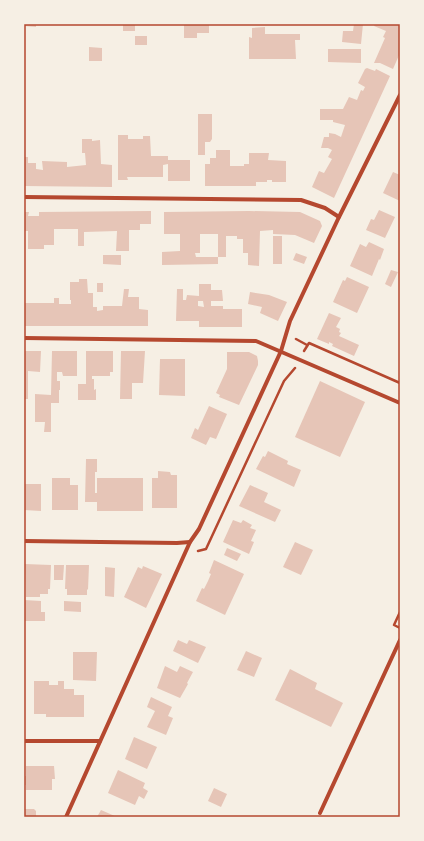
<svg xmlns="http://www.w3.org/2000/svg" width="424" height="841" font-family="'Varela Round',sans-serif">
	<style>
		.building { fill: #e6c5b7; fill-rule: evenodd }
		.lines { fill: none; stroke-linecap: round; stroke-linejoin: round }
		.path { stroke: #b5482f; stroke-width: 2.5 }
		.minor { stroke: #b5482f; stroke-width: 4 }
		.neatline { fill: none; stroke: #b5482f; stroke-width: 1.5 }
	</style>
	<rect width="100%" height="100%" fill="#f6efe4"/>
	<g class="building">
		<path d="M 24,24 L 36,24 L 36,27 L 24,26 Z"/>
		<rect x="123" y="24" width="12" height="7"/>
		<path d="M 184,24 L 209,24 L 209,33 L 197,33 L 197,38 L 184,38 Z"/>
		<path d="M 354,24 L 363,24 L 361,44 L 342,42 L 343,31 L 353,31 Z"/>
		<path d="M 375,24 L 400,24 L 400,53 L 393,69 L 380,63 L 374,63 L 385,38 L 383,37 L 386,31 L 374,26 Z"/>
		<path d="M 265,27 L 265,34 L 300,34 L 300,40 L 295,40 L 296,59 L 249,59 L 249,37 L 252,38 L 252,28 Z"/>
		<rect x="135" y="36" width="12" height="9"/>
		<path d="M 89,47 L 102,48 L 102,61 L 89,61 Z"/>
		<path d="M 328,49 L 361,49 L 361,63 L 328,62 Z"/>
		<path d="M 367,68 L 375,71 L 376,69 L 390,76 L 334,198 L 312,187 L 319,171 L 324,173 L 332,159 L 328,157 L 332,150 L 328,148 L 321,148 L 324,137 L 329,137 L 329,133 L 335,134 L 341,137 L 345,125 L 333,122 L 333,120 L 320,120 L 320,109 L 343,109 L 349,97 L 357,100 L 361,90 L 363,91 L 365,87 L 358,83 L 365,69 Z"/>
		<path d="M 198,114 L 212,114 L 212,139 L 210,142 L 205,142 L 205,155 L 198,155 Z"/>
		<path d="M 118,135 L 128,135 L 128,139 L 143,139 L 143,136 L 150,136 L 151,156 L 168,156 L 168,160 L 190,160 L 190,181 L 168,181 L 168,164 L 163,165 L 163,177 L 127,177 L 128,180 L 118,180 Z"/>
		<path d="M 82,139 L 92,139 L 92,141 L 100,140 L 101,164 L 112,165 L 112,187 L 24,186 L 24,157 L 28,157 L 28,163 L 36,163 L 36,169 L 43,170 L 42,161 L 67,162 L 67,167 L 86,165 L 85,153 L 82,153 Z"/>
		<path d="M 216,150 L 230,150 L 230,166 L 244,166 L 244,164 L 249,164 L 249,153 L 269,153 L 268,160 L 286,161 L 286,182 L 272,182 L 272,180 L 267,180 L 267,182 L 256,182 L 256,186 L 205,186 L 205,164 L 210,164 L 210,158 L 216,158 Z"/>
		<path d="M 393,172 L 400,175 L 400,201 L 383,193 Z"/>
		<path d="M 379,210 L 395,217 L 385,238 L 366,230 L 371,219 L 374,220 Z"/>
		<path d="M 151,211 L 151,224 L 140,224 L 140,230 L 129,230 L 129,251 L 116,251 L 117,231 L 84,232 L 84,246 L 78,246 L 78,229 L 54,229 L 54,245 L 44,245 L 44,249 L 28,249 L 28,231 L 24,231 L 24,212 L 29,212 L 28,216 L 39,216 L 39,212 Z"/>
		<path d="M 249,211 L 300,212 L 320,221 L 322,226 L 314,243 L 295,235 L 273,234 L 273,230 L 260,231 L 259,266 L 248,265 L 248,253 L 243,253 L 243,239 L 237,239 L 237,236 L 226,236 L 226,257 L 218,257 L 218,264 L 162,265 L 162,252 L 180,251 L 180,234 L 164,234 L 164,212 ZM 200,234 L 218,234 L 218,257 L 196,257 L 195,253 L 200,253 Z"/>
		<rect x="273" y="236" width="9" height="28"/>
		<path d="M 369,242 L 384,249 L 380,260 L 379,259 L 372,276 L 350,266 L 360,244 L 366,247 Z"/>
		<path d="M 296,253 L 307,257 L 304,264 L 293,260 Z"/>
		<path d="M 103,255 L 121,255 L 121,265 L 103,264 Z"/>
		<path d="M 391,270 L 398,272 L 391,287 L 385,284 Z"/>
		<path d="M 347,277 L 369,287 L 357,313 L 333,302 L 343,280 L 345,281 Z"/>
		<path d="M 79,279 L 87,279 L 88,293 L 93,293 L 93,307 L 97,307 L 97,311 L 103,310 L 103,306 L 122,306 L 124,289 L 129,289 L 128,297 L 139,297 L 139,309 L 148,310 L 148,326 L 24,326 L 24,303 L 54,303 L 54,298 L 59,298 L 59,304 L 71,304 L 71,300 L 70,300 L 70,282 L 79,282 Z"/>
		<rect x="97" y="283" width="6" height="9"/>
		<path d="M 199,284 L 211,284 L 211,290 L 222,290 L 223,301 L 211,301 L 211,306 L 223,306 L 223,309 L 242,309 L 242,327 L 199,327 L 199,321 L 176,321 L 177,289 L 183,289 L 183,300 L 186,300 L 187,295 L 199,296 ZM 198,301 L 203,301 L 204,307 L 198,306 Z"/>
		<path d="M 250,292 L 269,295 L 287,302 L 278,321 L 260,313 L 262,307 L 248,304 Z"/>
		<path d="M 329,313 L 341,318 L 336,327 L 340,329 L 339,332 L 341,333 L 339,336 L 359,345 L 354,356 L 332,346 L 333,344 L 329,342 L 329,344 L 317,339 Z"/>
		<path d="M 24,351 L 41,351 L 40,372 L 28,371 L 28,399 L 24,399 Z"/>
		<path d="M 52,351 L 77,351 L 77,376 L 63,376 L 62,372 L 57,372 L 57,381 L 60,381 L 60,390 L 59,390 L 59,403 L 51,403 L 51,432 L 44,432 L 45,422 L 35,422 L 35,394 L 51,395 Z"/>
		<path d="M 86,351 L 113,351 L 113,372 L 110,372 L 110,376 L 92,376 L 92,379 L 94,379 L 94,390 L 96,389 L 96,400 L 78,400 L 78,384 L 86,384 Z"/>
		<path d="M 121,351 L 145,351 L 143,383 L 132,383 L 132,399 L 120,399 Z"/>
		<path d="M 227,352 L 249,352 L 257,356 L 258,361 L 258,365 L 239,405 L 219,397 L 220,395 L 216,393 L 227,369 Z"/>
		<path d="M 160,359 L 185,359 L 185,396 L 159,395 Z"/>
		<path d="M 320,381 L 365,402 L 340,457 L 295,437 Z"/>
		<path d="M 209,406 L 227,414 L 216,439 L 210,437 L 206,445 L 191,438 L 195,428 L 198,430 Z"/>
		<path d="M 268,451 L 288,461 L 287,464 L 301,470 L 294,487 L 256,469 L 263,456 L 265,457 Z"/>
		<path d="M 86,459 L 97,459 L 97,472 L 95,472 L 95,493 L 97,493 L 97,478 L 143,478 L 143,511 L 97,511 L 97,502 L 85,502 Z"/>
		<path d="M 158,471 L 170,472 L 171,475 L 177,475 L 177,508 L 152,508 L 152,478 L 158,478 Z"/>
		<path d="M 52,478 L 70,478 L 70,485 L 78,485 L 78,510 L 52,510 Z"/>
		<path d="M 24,484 L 41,484 L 41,511 L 24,510 Z"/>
		<path d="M 250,485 L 268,493 L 264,502 L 281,510 L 275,522 L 239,506 Z"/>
		<path d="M 233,520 L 241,523 L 243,520 L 252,525 L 250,528 L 256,530 L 251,541 L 254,542 L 249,554 L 223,542 Z"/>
		<path d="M 295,542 L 313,550 L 301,575 L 283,567 Z"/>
		<path d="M 227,548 L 241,554 L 237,561 L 224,555 Z"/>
		<path d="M 214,560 L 244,574 L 225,615 L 196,601 L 202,588 L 204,589 L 208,581 L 211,574 L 209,573 Z"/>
		<path d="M 25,564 L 51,565 L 50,589 L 48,589 L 48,594 L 40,594 L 40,597 L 26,597 Z"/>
		<path d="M 54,565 L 64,565 L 63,580 L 54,580 Z"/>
		<path d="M 66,565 L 89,565 L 88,590 L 87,589 L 87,595 L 67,595 L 67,589 L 65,589 Z"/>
		<path d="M 143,566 L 162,574 L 146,608 L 124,597 L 138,567 L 142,569 Z"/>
		<path d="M 105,567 L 115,568 L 114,597 L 105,596 Z"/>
		<path d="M 24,600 L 41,601 L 41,612 L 45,612 L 45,621 L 24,621 Z"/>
		<path d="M 64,601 L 81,602 L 81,612 L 64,611 Z"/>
		<path d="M 178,640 L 187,644 L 189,640 L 206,647 L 198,663 L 173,651 Z"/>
		<path d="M 246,651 L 262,658 L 254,677 L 237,670 Z"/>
		<path d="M 73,652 L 97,652 L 96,681 L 73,680 Z"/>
		<path d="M 165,666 L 177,672 L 180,666 L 193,672 L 187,683 L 188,684 L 180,698 L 157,688 Z"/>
		<path d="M 290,669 L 317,683 L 315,689 L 343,703 L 331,727 L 275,700 Z"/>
		<path d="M 34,681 L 49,681 L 49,685 L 58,685 L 58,681 L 64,681 L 64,689 L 74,689 L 74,695 L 84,695 L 84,717 L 46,717 L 46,714 L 34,714 Z"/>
		<path d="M 151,697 L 172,707 L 168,716 L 173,718 L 166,735 L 147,727 L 155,711 L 147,707 Z"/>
		<path d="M 134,737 L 157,747 L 147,769 L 125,759 Z"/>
		<path d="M 26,766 L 54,766 L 55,779 L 52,779 L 52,790 L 26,790 L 26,785 L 24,785 L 24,776 L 26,776 Z"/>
		<path d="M 118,770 L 145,783 L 143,788 L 148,791 L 144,799 L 139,796 L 135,805 L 108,793 Z"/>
		<path d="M 214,788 L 227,794 L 221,807 L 208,801 Z"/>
		<path d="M 24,809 L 34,809 L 36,811 L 36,817 L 24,817 Z"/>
		<path d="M 101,810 L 117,817 L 97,817 Z"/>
	</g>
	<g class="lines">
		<g class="path">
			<path d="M 296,339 L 307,345"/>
			<path d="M 304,351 L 309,343 L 400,383"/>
			<path d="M 198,551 L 206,549 L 284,381 L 295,368"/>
			<path d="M 400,612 L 394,625 L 400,628"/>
		</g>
		<g class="minor">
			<path d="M 24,197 L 301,200 L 325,208 L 339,217"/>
			<path d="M 24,338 L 256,341 L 400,403"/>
			<path d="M 24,541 L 177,543 L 190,542"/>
			<path d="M 24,741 L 100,741"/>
			<path d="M 320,813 L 400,640"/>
			<path d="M 66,817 L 190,542 L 199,529 L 281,351 L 290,321 L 339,217 L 400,95"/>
		</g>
	</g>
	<rect width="424" height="841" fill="none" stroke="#f6efe4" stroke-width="50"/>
	<rect x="25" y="25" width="374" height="791" class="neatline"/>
</svg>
